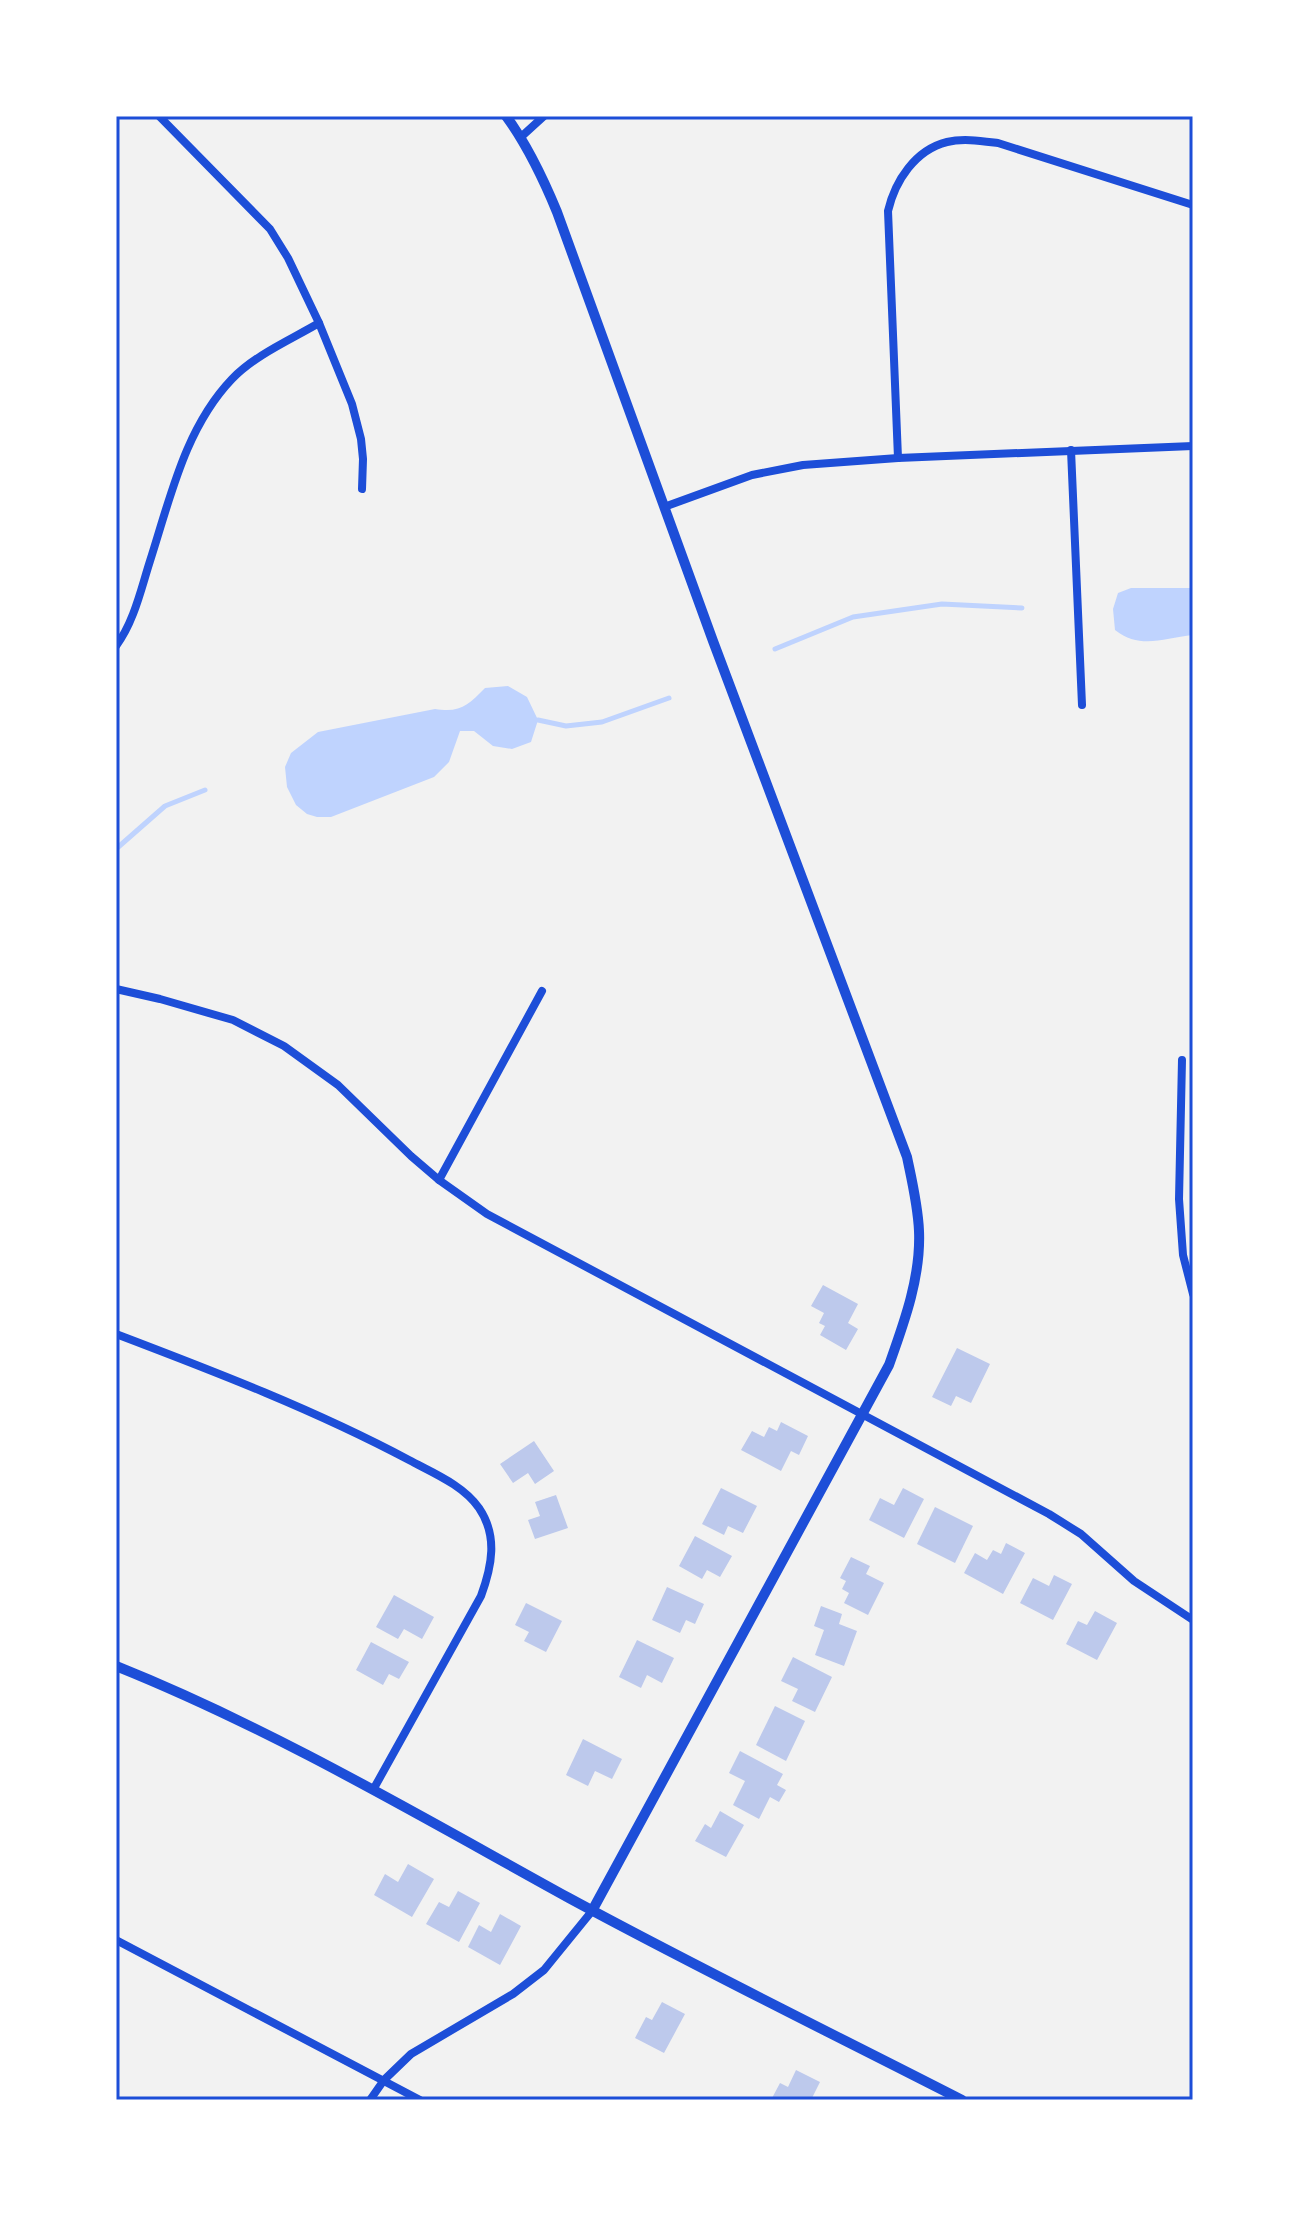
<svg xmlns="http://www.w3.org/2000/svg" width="1309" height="2216" font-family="'IBM Plex Sans',sans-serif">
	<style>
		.water { fill: #bfd3fe }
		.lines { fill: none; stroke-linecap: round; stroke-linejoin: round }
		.stream { stroke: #bfd3fe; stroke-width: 5 }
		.building { fill: #bdc9ec }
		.minor { stroke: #1d4ed8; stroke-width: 8 }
		.tertiary { stroke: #1d4ed8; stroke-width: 10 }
		.neatline { fill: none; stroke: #1d4ed8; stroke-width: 3 }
	</style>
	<rect width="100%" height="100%" fill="#f2f2f2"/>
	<g class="water">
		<path d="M 1131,588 L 1193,588 L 1193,635 C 1163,638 1141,650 1115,630 L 1113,609 L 1118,593 Z"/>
		<path d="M 508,686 L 527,697 L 538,720 L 531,742 L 512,749 L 493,746 L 474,731 L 460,731 L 449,762 L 434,777 L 331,817 L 317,817 L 307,814 L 296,805 L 287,787 L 285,767 L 291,753 L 318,732 L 435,709 C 461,713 468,705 485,688 Z"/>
	</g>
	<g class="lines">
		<g class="stream">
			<path d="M 775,649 L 853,617 L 942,604 L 1022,608"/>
			<path d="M 538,720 L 566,726 L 602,722 L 669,698"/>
			<path d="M 116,849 L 165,806 L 205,790"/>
		</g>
	</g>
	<g class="building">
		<path d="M 823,1285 L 858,1304 L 848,1323 L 858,1329 L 846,1350 L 820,1335 L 825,1326 L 819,1323 L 824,1313 L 811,1306 Z"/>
		<path d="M 957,1348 L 990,1364 L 971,1403 L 956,1396 L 951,1406 L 932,1397 Z"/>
		<path d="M 781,1422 L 808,1436 L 799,1455 L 791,1451 L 781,1471 L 741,1450 L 752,1431 L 764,1437 L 769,1427 L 777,1431 Z"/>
		<path d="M 534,1441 L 554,1471 L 535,1484 L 528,1473 L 513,1483 L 500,1464 Z"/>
		<path d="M 721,1488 L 757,1506 L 743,1533 L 728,1526 L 724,1535 L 702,1524 Z"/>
		<path d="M 903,1488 L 924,1499 L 904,1538 L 869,1520 L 880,1498 L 894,1505 Z"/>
		<path d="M 556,1495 L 568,1528 L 535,1539 L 528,1520 L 540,1516 L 535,1502 Z"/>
		<path d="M 935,1507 L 973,1526 L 955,1563 L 917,1544 Z"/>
		<path d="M 695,1536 L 732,1556 L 720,1577 L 707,1570 L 702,1579 L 679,1566 Z"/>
		<path d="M 1006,1543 L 1025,1553 L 1003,1594 L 964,1573 L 975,1553 L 987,1560 L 993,1550 L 1001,1554 Z"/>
		<path d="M 851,1557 L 870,1566 L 866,1574 L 884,1583 L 868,1615 L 844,1603 L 849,1593 L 842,1589 L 846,1581 L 840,1578 Z"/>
		<path d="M 1054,1575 L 1072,1584 L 1053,1620 L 1020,1603 L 1033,1578 L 1049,1586 Z"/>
		<path d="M 667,1587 L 704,1604 L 695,1624 L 686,1620 L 680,1633 L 652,1620 Z"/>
		<path d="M 394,1595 L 434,1617 L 422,1639 L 404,1629 L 398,1639 L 376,1627 Z"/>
		<path d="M 526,1603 L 562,1621 L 546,1652 L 524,1641 L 529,1632 L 515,1625 Z"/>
		<path d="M 821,1606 L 842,1614 L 839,1624 L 857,1631 L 844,1666 L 815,1655 L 824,1630 L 814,1626 Z"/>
		<path d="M 1095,1611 L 1117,1623 L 1097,1660 L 1066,1644 L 1078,1621 L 1087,1625 Z"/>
		<path d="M 637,1640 L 674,1658 L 662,1683 L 647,1675 L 641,1688 L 619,1677 Z"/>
		<path d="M 371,1642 L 409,1662 L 399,1679 L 389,1674 L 383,1685 L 356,1670 Z"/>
		<path d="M 793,1657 L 832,1677 L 815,1712 L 792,1701 L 798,1689 L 781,1681 Z"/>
		<path d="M 775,1706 L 805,1721 L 786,1761 L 756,1745 Z"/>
		<path d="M 583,1739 L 622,1759 L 612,1779 L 595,1771 L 588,1786 L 566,1775 Z"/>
		<path d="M 740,1751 L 783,1774 L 777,1785 L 786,1790 L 779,1802 L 770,1797 L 759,1819 L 733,1805 L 745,1781 L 729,1773 Z"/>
		<path d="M 720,1811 L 744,1825 L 726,1857 L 695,1841 L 705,1824 L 711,1828 Z"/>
		<path d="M 408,1864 L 434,1879 L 412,1917 L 374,1895 L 385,1874 L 398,1882 Z"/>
		<path d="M 458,1891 L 480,1903 L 459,1942 L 426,1924 L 439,1902 L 449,1907 Z"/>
		<path d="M 500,1914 L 521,1926 L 500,1965 L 468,1947 L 479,1925 L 491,1932 Z"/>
		<path d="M 662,2002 L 685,2014 L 664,2053 L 635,2038 L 646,2017 L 652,2020 Z"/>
		<path d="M 796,2070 L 820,2082 L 811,2100 L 771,2100 L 780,2083 L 788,2087 Z"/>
	</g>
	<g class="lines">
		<g class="minor">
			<path d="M 159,116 L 270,229 L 288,258 L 319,323 L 352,404 L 361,439 L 363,459 L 362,489"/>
			<path d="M 521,137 L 544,116"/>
			<path d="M 1071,450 L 1082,705"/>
			<path d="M 898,458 L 888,211 C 895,181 915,150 947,142 C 963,138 982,141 998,143 L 1193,205"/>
			<path d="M 664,507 L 752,475 L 803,465 L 898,458 L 1193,446"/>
			<path d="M 116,646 C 134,622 141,589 150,561 C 170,499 185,428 232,379 C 255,355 290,340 319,323"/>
			<path d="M 116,989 L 160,999 L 233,1020 L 284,1046 L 338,1085 L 411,1156 L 439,1180 L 487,1214 L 1049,1514 L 1081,1534 L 1134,1581 L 1193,1620"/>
			<path d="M 1182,1060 L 1179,1199 L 1183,1255 L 1193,1294"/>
			<path d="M 439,1180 L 542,991"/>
			<path d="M 116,1334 C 216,1372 315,1410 409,1460 C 433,1473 463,1485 479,1508 C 498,1536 492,1566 481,1596 L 373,1790"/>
			<path d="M 116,1940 L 420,2100"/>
			<path d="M 370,2100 L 384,2080 L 411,2054 L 513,1994 L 544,1970 L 592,1911"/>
		</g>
		<g class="tertiary">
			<path d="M 506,116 C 528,146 543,178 557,212 L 713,641 L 907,1157 C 912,1181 918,1206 919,1231 C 921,1277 904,1323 889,1365 L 592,1911"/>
			<path d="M 116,1666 C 273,1729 420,1816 569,1898 C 698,1968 831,2033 962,2100"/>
		</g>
	</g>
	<rect width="1309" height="2216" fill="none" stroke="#ffffff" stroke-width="236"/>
	<rect x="118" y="118" width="1073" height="1980" class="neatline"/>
</svg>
